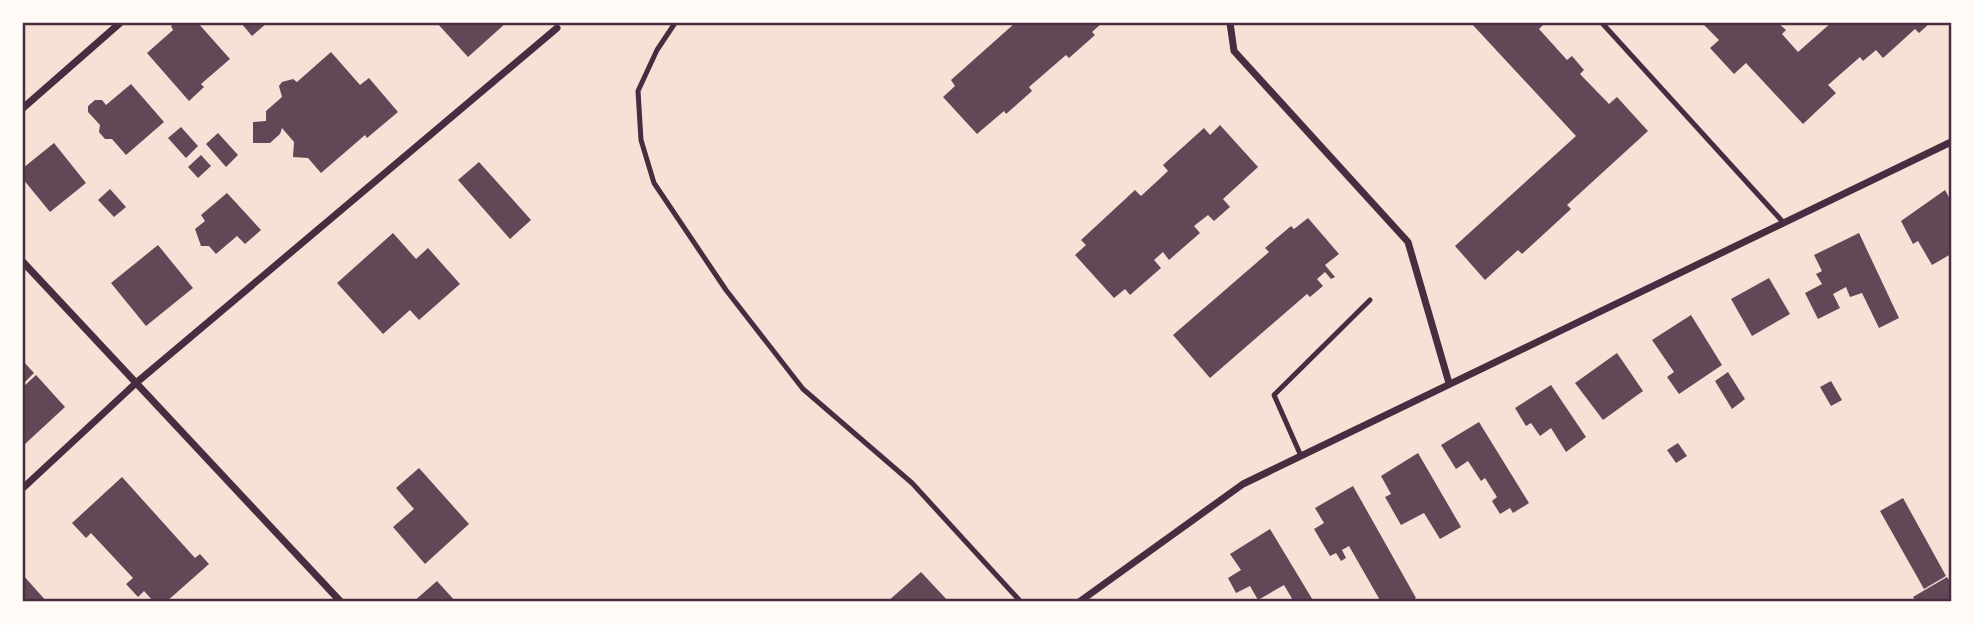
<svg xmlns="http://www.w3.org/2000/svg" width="1974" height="625" font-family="Lato,sans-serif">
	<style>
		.building { fill: #644757 }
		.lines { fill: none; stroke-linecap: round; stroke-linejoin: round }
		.service { stroke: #4a2c40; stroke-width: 5 }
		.minor { stroke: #4a2c40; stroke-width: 7 }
		.neatline { fill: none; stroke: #4a2c40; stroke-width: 2.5 }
	</style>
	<rect width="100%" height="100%" fill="#f7e1d7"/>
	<g class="building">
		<path d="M 175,23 L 198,23 L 230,59 L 201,84 L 204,87 L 189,101 L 147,53 L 173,30 L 171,26 Z"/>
		<path d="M 241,23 L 267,23 L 252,36 Z"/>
		<path d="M 437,23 L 506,23 L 468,57 Z"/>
		<path d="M 1015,23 L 1102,23 L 1092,32 L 1095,35 L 1069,58 L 1066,55 L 1029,87 L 1032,91 L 1006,114 L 1004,111 L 977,134 L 943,97 L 955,86 L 951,80 Z"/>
		<path d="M 1471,23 L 1541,23 L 1543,25 L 1539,29 L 1567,60 L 1572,56 L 1584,70 L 1580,74 L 1609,104 L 1617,97 L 1648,131 L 1567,205 L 1571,209 L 1522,254 L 1518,250 L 1485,280 L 1455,246 L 1576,136 Z"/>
		<path d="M 1702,23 L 1778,23 L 1786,30 L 1782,34 L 1798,52 L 1831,23 L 1930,23 L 1919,33 L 1915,29 L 1883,58 L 1876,50 L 1863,61 L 1860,57 L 1828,85 L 1836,93 L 1803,124 L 1746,63 L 1734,74 L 1710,48 L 1719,40 Z"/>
		<path d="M 331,52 L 360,85 L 369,78 L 398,112 L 367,138 L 365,135 L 321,173 L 308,158 L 293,157 L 294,142 L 282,128 L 280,134 L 270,143 L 253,143 L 253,122 L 266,121 L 266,111 L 282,97 L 279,86 L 282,82 L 293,79 L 297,82 Z"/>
		<path d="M 131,84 L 164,122 L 126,155 L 112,139 L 105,139 L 99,132 L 100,125 L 88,112 L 88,106 L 95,100 L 102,100 L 106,105 Z"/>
		<path d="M 1220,125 L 1258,167 L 1223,199 L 1230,207 L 1214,221 L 1208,215 L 1194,226 L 1200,233 L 1169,260 L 1163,252 L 1154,260 L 1161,268 L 1130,295 L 1125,289 L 1114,298 L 1075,255 L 1086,245 L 1081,240 L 1135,190 L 1141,196 L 1154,184 L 1168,171 L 1163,165 L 1204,128 L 1210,135 Z"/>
		<path d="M 181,127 L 198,146 L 186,158 L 168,138 Z"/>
		<path d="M 218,133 L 238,155 L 226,167 L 206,144 Z"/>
		<path d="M 54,143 L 86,183 L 50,212 L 23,179 L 23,168 Z"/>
		<path d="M 201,155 L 211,166 L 198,178 L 188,167 Z"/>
		<path d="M 479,162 L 531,220 L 510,239 L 458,180 Z"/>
		<path d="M 110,189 L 126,207 L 114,217 L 98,200 Z"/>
		<path d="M 1945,190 L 1951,201 L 1951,254 L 1932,265 L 1918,241 L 1913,244 L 1901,221 Z"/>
		<path d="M 227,193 L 261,230 L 245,244 L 237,236 L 216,254 L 209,246 L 201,246 L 195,229 L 205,221 L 201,215 Z"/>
		<path d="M 1308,218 L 1339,254 L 1325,265 L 1335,277 L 1331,279 L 1325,272 L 1317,279 L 1323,286 L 1310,297 L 1307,294 L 1210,378 L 1173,335 L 1269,252 L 1265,248 L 1291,226 L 1294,229 Z"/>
		<path d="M 393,233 L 416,259 L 428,248 L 460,284 L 419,320 L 410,310 L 383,334 L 337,283 Z"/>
		<path d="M 1859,233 L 1899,318 L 1879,328 L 1862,293 L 1850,297 L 1846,287 L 1833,294 L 1840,308 L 1818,319 L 1805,293 L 1822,284 L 1816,274 L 1822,271 L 1814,255 Z"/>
		<path d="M 158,245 L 193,288 L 146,326 L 111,283 Z"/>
		<path d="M 1769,278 L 1790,314 L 1752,336 L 1731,299 Z"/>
		<path d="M 1691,315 L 1722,365 L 1679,394 L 1667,377 L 1674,372 L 1652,340 Z"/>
		<path d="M 1617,353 L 1643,391 L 1603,420 L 1575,383 Z"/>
		<path d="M 23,361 L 34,373 L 23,384 Z"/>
		<path d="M 1728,372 L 1745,399 L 1732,409 L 1715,381 Z"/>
		<path d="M 36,375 L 65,407 L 25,444 L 23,387 Z"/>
		<path d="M 1831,381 L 1842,400 L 1831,406 L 1820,387 Z"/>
		<path d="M 1551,385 L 1586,437 L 1566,452 L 1551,428 L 1540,436 L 1531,423 L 1526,426 L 1515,408 Z"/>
		<path d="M 1479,422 L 1529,503 L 1513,513 L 1510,508 L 1500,514 L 1492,501 L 1497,497 L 1485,478 L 1481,481 L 1468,461 L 1456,469 L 1441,445 Z"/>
		<path d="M 1678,443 L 1687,456 L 1676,463 L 1667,450 Z"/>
		<path d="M 1418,453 L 1461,527 L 1440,539 L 1424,513 L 1401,525 L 1385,497 L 1391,494 L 1381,476 Z"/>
		<path d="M 419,468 L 469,524 L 425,564 L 393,527 L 414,509 L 396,488 Z"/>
		<path d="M 122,477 L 195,558 L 200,554 L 209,564 L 166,602 L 154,602 L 144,591 L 138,597 L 126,584 L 133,578 L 91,533 L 86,538 L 72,523 Z"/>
		<path d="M 1353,486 L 1416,598 L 1409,602 L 1381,602 L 1349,546 L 1342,550 L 1346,558 L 1341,561 L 1336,553 L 1330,556 L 1314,529 L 1324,523 L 1315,508 Z"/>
		<path d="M 1903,498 L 1946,576 L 1924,589 L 1880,511 Z"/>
		<path d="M 1270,529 L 1314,602 L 1294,602 L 1284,585 L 1258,600 L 1250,586 L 1236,593 L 1228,578 L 1241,570 L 1230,554 Z"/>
		<path d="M 921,572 L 949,602 L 887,602 Z"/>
		<path d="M 23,575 L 47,602 L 23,602 Z"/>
		<path d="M 1947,577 L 1951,583 L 1951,602 L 1916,602 L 1913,597 Z"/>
		<path d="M 437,581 L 456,602 L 413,602 Z"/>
	</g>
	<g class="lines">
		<g class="service">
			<path d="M 675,23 L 657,50 L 638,91 L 641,140 L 654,183 L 726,290 L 803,389 L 912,483 L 1021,602"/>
			<path d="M 1602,23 L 1783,222"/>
			<path d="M 1301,456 L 1274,395 L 1370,300"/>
		</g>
		<g class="minor">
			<path d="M 1230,23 L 1234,51 L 1408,242 L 1449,383"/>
			<path d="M 23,108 L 120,23"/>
			<path d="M 23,262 L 341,602"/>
			<path d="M 23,488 L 136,383 L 557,28"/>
			<path d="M 1079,602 L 1243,484 L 1951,142"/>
		</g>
	</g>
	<rect width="1974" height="625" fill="none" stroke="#fffaf5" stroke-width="49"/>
	<rect x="24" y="24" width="1926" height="576" class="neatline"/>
</svg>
